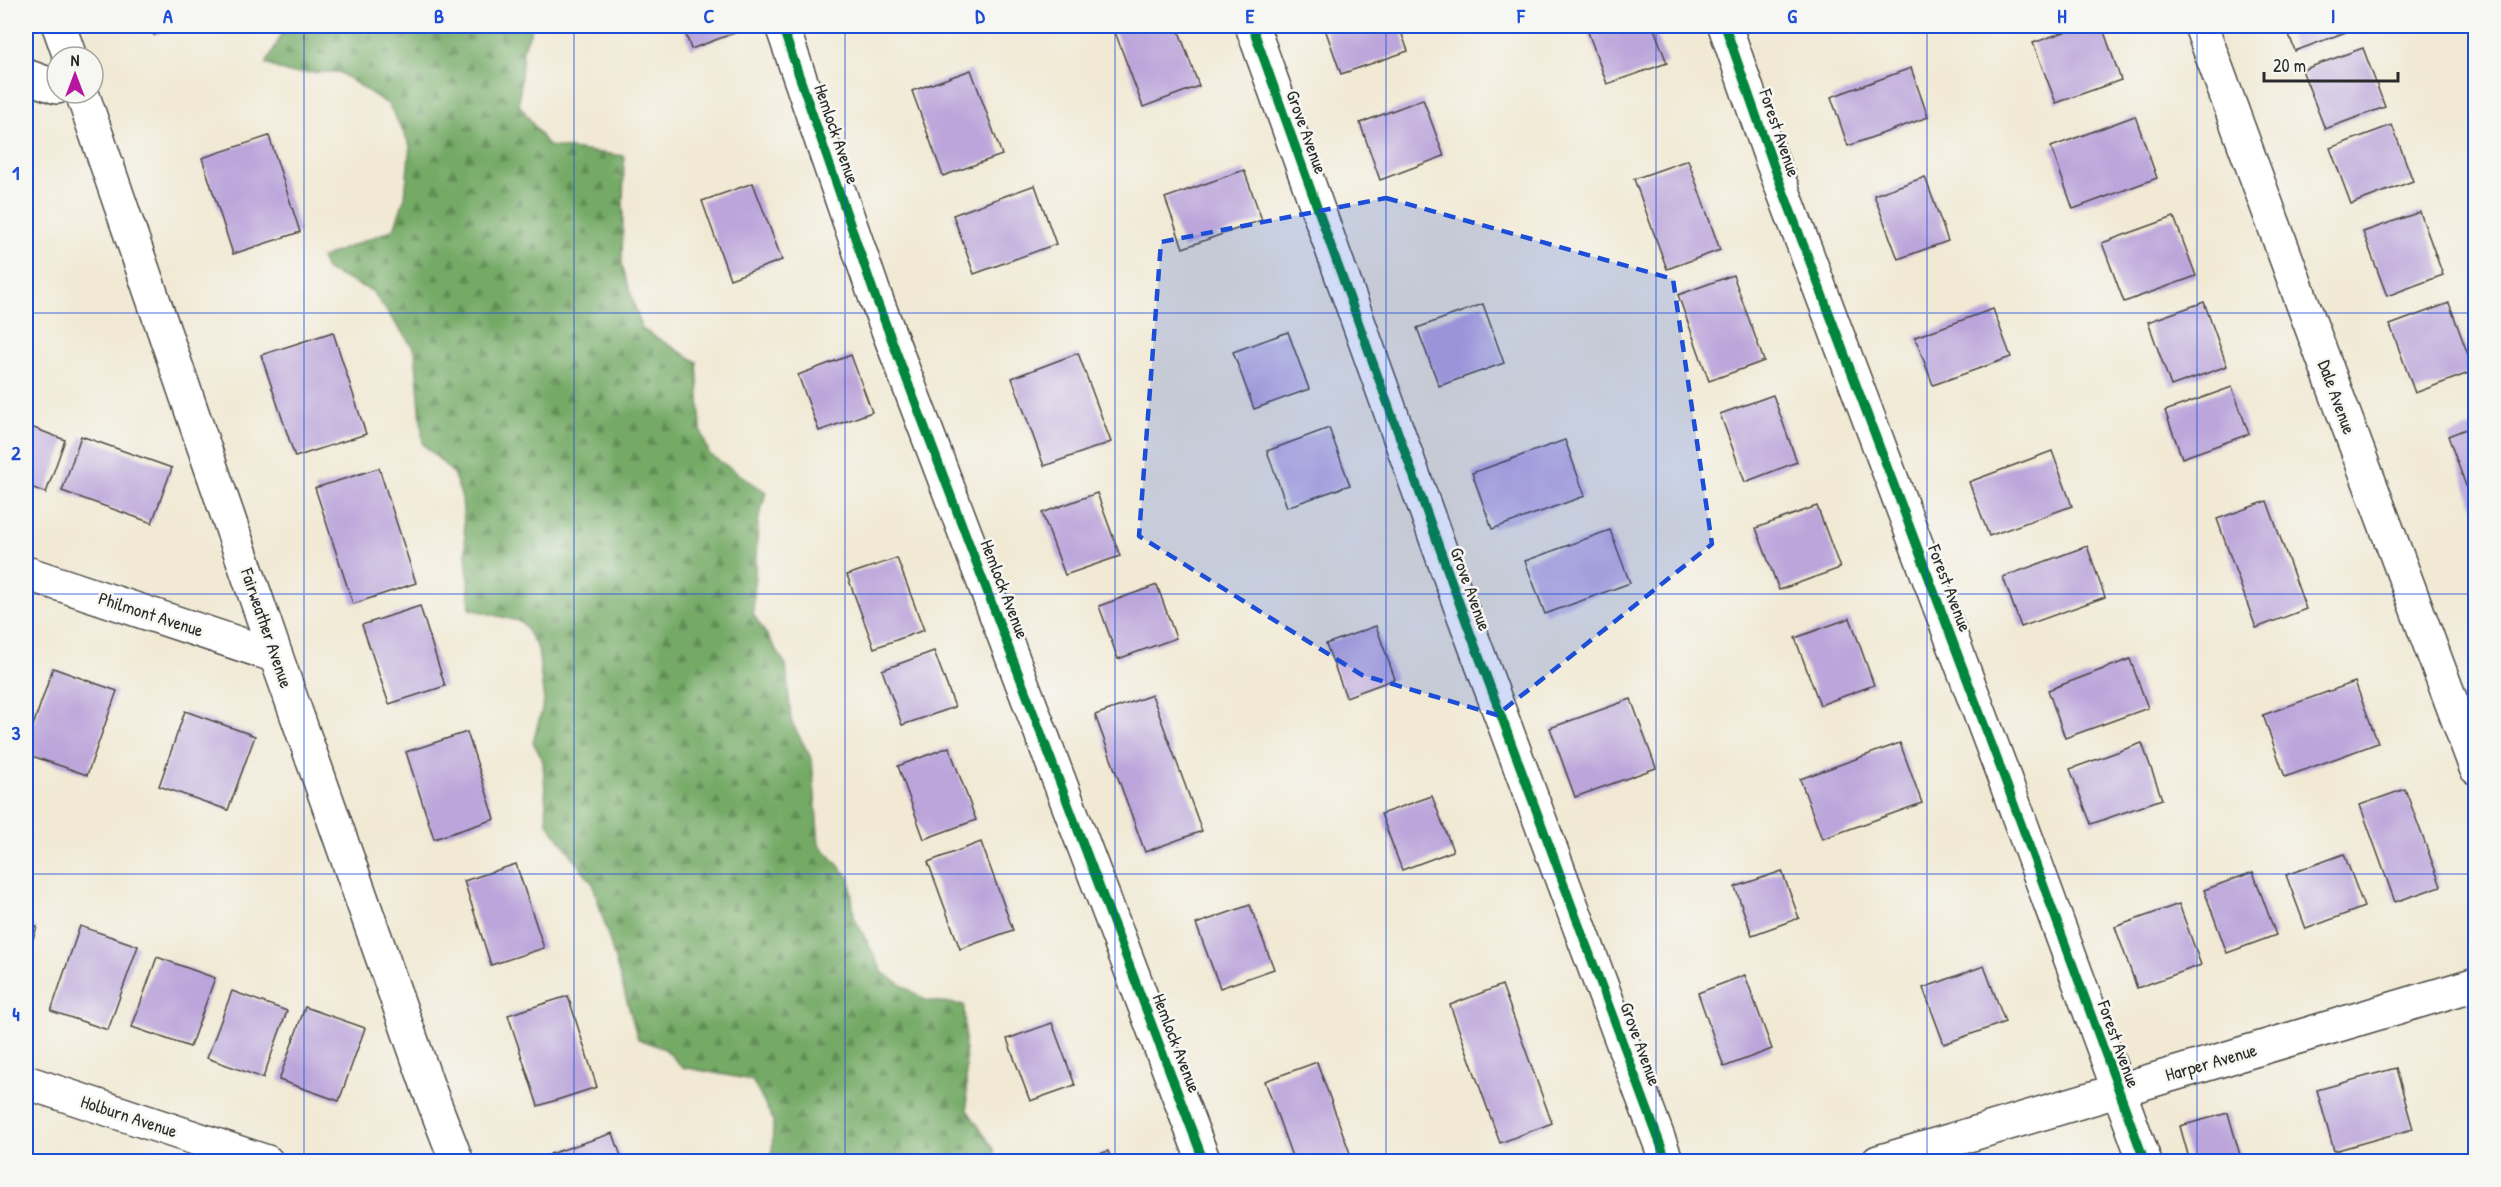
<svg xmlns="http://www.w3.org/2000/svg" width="2501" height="1187" font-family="'Patrick Hand',sans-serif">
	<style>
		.forest { fill: url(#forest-firs); stroke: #506a48; stroke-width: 1.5 }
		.building { fill: #bba5da }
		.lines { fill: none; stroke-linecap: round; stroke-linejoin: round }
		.minor-casing { stroke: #494844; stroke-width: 36 }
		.minor { stroke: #fff; stroke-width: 33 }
		.cycleway-casing { stroke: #f6f6f2; stroke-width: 13 }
		.cycleway { stroke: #00873e; stroke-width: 9 }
		.marked { fill: #1d4ed8; fill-opacity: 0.2; stroke: #1d4ed8; stroke-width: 4.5; stroke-dasharray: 12 8; stroke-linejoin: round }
		.grid { fill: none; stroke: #1d4ed8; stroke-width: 1.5; stroke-opacity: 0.55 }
		.labels { text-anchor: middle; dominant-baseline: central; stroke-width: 5; stroke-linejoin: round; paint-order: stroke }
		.street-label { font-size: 18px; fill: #2b2b2b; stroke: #f6f6f2 }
		.neatline { fill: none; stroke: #1d4ed8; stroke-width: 2 }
		.grid-label { font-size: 20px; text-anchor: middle; font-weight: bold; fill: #1d4ed8 }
	</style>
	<defs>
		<pattern id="forest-firs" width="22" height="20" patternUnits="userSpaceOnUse" patternTransform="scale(1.5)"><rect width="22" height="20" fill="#74aa66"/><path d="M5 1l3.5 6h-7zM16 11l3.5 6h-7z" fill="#5f8b54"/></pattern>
	</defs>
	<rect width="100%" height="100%" fill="#f6f6f2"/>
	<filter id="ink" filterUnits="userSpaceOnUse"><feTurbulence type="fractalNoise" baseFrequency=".0167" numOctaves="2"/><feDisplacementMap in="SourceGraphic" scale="12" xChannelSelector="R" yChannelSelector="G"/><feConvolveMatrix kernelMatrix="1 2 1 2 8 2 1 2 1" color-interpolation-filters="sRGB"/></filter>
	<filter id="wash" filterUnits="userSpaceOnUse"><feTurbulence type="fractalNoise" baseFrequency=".008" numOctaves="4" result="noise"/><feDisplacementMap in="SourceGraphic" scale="24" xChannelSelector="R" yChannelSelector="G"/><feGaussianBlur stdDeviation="1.35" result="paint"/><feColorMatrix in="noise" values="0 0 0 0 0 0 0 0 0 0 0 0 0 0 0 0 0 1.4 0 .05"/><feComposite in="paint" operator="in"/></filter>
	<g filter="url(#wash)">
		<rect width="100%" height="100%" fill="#f1e9d4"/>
		<path class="forest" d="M 286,26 L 533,26 L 523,50 L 519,104 L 548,146 L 624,156 L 622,265 L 642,329 L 697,362 L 701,430 L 709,454 L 766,492 L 758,522 L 753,614 L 786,665 L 791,721 L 812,760 L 819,844 L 850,878 L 854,916 L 883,973 L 925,1000 L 964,1005 L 967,1110 L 994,1149 L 995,1161 L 772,1161 L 773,1120 L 752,1080 L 682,1067 L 665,1049 L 638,1039 L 593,884 L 547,822 L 543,761 L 533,742 L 544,702 L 538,649 L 522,622 L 470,609 L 462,498 L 453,473 L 423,444 L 415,350 L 372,291 L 326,270 L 321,258 L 394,229 L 405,197 L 410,145 L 389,105 L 339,72 L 289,73 L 266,64 Z"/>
		<g id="blocks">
			<g class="building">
				<path d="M 151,26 L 180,26 L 154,35 Z"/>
				<path d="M 683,26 L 735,26 L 737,32 L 691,49 Z"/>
				<path d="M 1133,26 L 1177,26 L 1199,86 L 1143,107 L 1115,32 Z"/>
				<path d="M 1324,26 L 1399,26 L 1408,51 L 1341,74 Z"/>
				<path d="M 1605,26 L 1653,26 L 1667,63 L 1607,84 L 1588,32 Z"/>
				<path d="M 2081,26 L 2102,26 L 2121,80 L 2056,103 L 2033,43 Z"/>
				<path d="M 2286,26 L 2362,26 L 2295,51 Z"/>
				<path d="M 2363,48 L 2385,107 L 2325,129 L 2302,70 Z"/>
				<path d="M 1911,68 L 1928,117 L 1848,146 L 1831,97 Z"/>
				<path d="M 971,70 L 1002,155 L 943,176 L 912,91 Z"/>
				<path d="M 1423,99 L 1444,156 L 1380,180 L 1360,123 Z"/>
				<path d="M 2135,116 L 2157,178 L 2073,209 L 2051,147 Z"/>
				<path d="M 2392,125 L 2413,181 L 2351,204 L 2330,148 Z"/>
				<path d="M 269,136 L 300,232 L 233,254 L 202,158 Z"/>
				<path d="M 1688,160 L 1720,250 L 1667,269 L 1634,179 Z"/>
				<path d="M 1244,170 L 1262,220 L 1183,248 L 1165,198 Z"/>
				<path d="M 1925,177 L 1948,241 L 1898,259 L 1874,195 Z"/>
				<path d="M 753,183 L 782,260 L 730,279 L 702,201 Z"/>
				<path d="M 1035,185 L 1056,244 L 974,274 L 953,215 Z"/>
				<path d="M 2420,212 L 2443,275 L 2387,296 L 2363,232 Z"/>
				<path d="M 2174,217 L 2196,276 L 2124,302 L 2102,243 Z"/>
				<path d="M 1733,275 L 1764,361 L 1709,381 L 1678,295 Z"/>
				<path d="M 2204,302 L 2227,366 L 2171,386 L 2148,322 Z"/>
				<path d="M 2449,303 L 2474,371 L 2415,393 L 2390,325 Z"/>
				<path d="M 1483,304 L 1504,363 L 1439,386 L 1417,328 Z"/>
				<path d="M 1993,309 L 2011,357 L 1933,385 L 1915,337 Z"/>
				<path d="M 333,332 L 366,434 L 295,457 L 261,355 Z"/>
				<path d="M 1288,332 L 1309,389 L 1254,409 L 1233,352 Z"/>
				<path d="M 1078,353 L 1111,442 L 1044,466 L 1012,378 Z"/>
				<path d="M 851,355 L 872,412 L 819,431 L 798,375 Z"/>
				<path d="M 2232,387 L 2249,434 L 2182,458 L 2165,411 Z"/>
				<path d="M 1773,395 L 1797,462 L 1745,482 L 1720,414 Z"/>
				<path d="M 26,425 L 65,440 L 46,493 L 26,485 Z"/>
				<path d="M 2476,425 L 2476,511 L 2475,511 L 2448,436 Z"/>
				<path d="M 1329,428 L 1350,485 L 1287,507 L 1267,451 Z"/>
				<path d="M 81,436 L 172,468 L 152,523 L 62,491 Z"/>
				<path d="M 1565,440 L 1585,496 L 1492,529 L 1472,473 Z"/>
				<path d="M 2052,451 L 2072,506 L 1989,536 L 1969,482 Z"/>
				<path d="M 379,468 L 416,583 L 353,604 L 315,488 Z"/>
				<path d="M 1097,493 L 1120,556 L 1065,575 L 1042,513 Z"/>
				<path d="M 2267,501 L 2306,609 L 2256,628 L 2217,519 Z"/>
				<path d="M 1817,506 L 1840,568 L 1779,590 L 1756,528 Z"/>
				<path d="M 1610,530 L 1630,583 L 1545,614 L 1525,561 Z"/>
				<path d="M 2087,546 L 2105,597 L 2021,627 L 2003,577 Z"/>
				<path d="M 897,558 L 924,630 L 874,648 L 847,575 Z"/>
				<path d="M 1157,585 L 1176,638 L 1118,659 L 1099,606 Z"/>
				<path d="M 420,606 L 445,686 L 389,704 L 362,625 Z"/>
				<path d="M 1850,618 L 1874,685 L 1820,705 L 1795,638 Z"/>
				<path d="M 1376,626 L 1395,679 L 1346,697 L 1326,644 Z"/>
				<path d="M 934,651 L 955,707 L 902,725 L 882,670 Z"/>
				<path d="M 2130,659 L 2148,708 L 2065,738 L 2048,690 Z"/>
				<path d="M 53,668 L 117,691 L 87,775 L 26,754 L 26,746 Z"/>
				<path d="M 2355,682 L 2378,743 L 2285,777 L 2263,715 Z"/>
				<path d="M 1152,695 L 1202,831 L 1145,852 L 1095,715 Z"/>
				<path d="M 1631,699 L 1656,768 L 1575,797 L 1550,728 Z"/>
				<path d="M 185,711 L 255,736 L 228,810 L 159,786 Z"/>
				<path d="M 467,732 L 495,819 L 434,839 L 406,752 Z"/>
				<path d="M 1900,743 L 1922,803 L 1822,839 L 1800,779 Z"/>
				<path d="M 2142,743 L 2162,799 L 2091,824 L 2070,769 Z"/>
				<path d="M 949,747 L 976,820 L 924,839 L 898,766 Z"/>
				<path d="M 2405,789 L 2441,886 L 2395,902 L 2360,805 Z"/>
				<path d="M 1432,796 L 1453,851 L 1402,870 L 1381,814 Z"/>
				<path d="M 981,842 L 1013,930 L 960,949 L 928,862 Z"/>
				<path d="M 2344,854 L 2364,907 L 2306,929 L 2286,875 Z"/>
				<path d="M 516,864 L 544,948 L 491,965 L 464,881 Z"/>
				<path d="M 1782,871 L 1799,918 L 1752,935 L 1735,887 Z"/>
				<path d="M 2253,872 L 2276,935 L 2227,953 L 2204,890 Z"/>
				<path d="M 2179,904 L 2201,965 L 2137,988 L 2115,927 Z"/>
				<path d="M 1250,905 L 1274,969 L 1220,988 L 1196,924 Z"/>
				<path d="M 26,923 L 37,927 L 26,959 Z"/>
				<path d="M 80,926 L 138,946 L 108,1030 L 51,1011 Z"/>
				<path d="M 157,957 L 215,978 L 190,1047 L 132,1027 Z"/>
				<path d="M 1984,966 L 2005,1022 L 1944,1044 L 1923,988 Z"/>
				<path d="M 1745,975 L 1772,1049 L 1724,1067 L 1698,993 Z"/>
				<path d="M 1502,985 L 1552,1123 L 1500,1143 L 1450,1005 Z"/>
				<path d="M 232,991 L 287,1011 L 263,1078 L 207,1058 Z"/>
				<path d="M 568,996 L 597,1087 L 538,1106 L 508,1015 Z"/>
				<path d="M 305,1007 L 365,1028 L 339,1101 L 279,1080 Z"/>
				<path d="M 1052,1023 L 1075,1085 L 1030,1101 L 1007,1039 Z"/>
				<path d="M 1317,1062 L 1351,1156 L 1336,1162 L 1294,1162 L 1265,1081 Z"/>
				<path d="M 2396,1068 L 2413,1129 L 2334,1151 L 2317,1090 Z"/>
				<path d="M 2228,1113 L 2242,1162 L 2190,1162 L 2180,1126 Z"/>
				<path d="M 613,1133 L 623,1162 L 552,1162 L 550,1154 Z"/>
				<path d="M 1108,1151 L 1112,1162 L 1081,1162 L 1081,1161 Z"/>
			</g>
		</g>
	</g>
	<g filter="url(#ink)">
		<use href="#blocks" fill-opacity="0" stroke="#494844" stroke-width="1.5"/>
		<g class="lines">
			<g class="minor-casing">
				<g id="minor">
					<path d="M 59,26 L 70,57"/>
					<path d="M 782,26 L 875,296 L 1204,1162"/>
					<path d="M 1252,26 L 1461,608 L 1667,1162"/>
					<path d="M 1725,26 L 1773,164 L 2005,780 L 2145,1162"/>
					<path d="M 2201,26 L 2304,307 L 2476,768"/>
					<path d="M 26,76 L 57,87"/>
					<path d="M 82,93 L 276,656 L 428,1087 L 457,1162"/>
					<path d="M 26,573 L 276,656"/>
					<path d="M 26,1082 L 267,1162"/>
					<path d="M 1878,1162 L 2476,984"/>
				</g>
			</g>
			<use href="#minor" class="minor"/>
			<g class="cycleway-casing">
				<g id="cycleway">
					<path d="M 782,26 L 875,296 L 1204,1162"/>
					<path d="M 1252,26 L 1461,608 L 1667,1162"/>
					<path d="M 1725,26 L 1773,164 L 2005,780 L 2145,1162"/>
				</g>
			</g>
			<use href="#cycleway" class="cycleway"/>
		</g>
	</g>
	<path class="marked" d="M 1386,198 L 1673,279 L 1712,544 L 1497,715 L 1362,675 L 1139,536 L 1161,242 Z"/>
	<path class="grid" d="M 304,26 L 304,1162M 574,26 L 574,1162M 845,26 L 845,1162M 1115,26 L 1115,1162M 1386,26 L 1386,1162M 1656,26 L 1656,1162M 1927,26 L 1927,1162M 2197,26 L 2197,1162M 26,313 L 2476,313M 26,594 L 2476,594M 26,874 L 2476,874"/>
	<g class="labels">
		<g class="street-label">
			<text transform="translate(1307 132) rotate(70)">Grove Avenue</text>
			<text transform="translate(1780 133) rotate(71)">Forest Avenue</text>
			<text transform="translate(837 134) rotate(71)">Hemlock Avenue</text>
			<text transform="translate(2337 397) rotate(70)">Dale Avenue</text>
			<text transform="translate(1950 588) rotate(69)">Forest Avenue</text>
			<text transform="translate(1005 589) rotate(69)">Hemlock Avenue</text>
			<text transform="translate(1471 589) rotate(70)">Grove Avenue</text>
			<text transform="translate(151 614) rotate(18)">Philmont Avenue</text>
			<text transform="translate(267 628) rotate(71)">Fairweather Avenue</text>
			<text transform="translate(1177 1043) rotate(69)">Hemlock Avenue</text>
			<text transform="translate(1641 1044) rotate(70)">Grove Avenue</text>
			<text transform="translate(2119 1044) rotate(70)">Forest Avenue</text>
			<text transform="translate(2211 1062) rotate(-16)">Harper Avenue</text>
			<text transform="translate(129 1116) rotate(18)">Holburn Avenue</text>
		</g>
	</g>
	<rect width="2501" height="1187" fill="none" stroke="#f6f6f2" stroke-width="66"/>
	<g transform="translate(75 75)"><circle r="28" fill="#f6f6f2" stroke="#a5a5a2" stroke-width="1.5"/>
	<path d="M0-4.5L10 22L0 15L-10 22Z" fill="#b5179e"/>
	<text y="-9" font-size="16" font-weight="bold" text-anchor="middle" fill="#2b2b2b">N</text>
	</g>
	<path d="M2264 72v9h134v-9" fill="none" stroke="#2b2b2b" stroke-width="3"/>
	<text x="2273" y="72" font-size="18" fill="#2b2b2b" stroke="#f6f6f2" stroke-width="4.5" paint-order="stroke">20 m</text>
	<rect x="33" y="33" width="2435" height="1121" class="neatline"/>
	<g class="grid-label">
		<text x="168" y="23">A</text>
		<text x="439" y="23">B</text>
		<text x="709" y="23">C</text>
		<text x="980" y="23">D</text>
		<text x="1250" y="23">E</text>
		<text x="1521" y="23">F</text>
		<text x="1792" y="23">G</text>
		<text x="2062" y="23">H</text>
		<text x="2333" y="23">I</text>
		<text x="16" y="180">1</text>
		<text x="16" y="460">2</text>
		<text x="16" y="740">3</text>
		<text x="16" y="1021">4</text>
	</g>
</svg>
